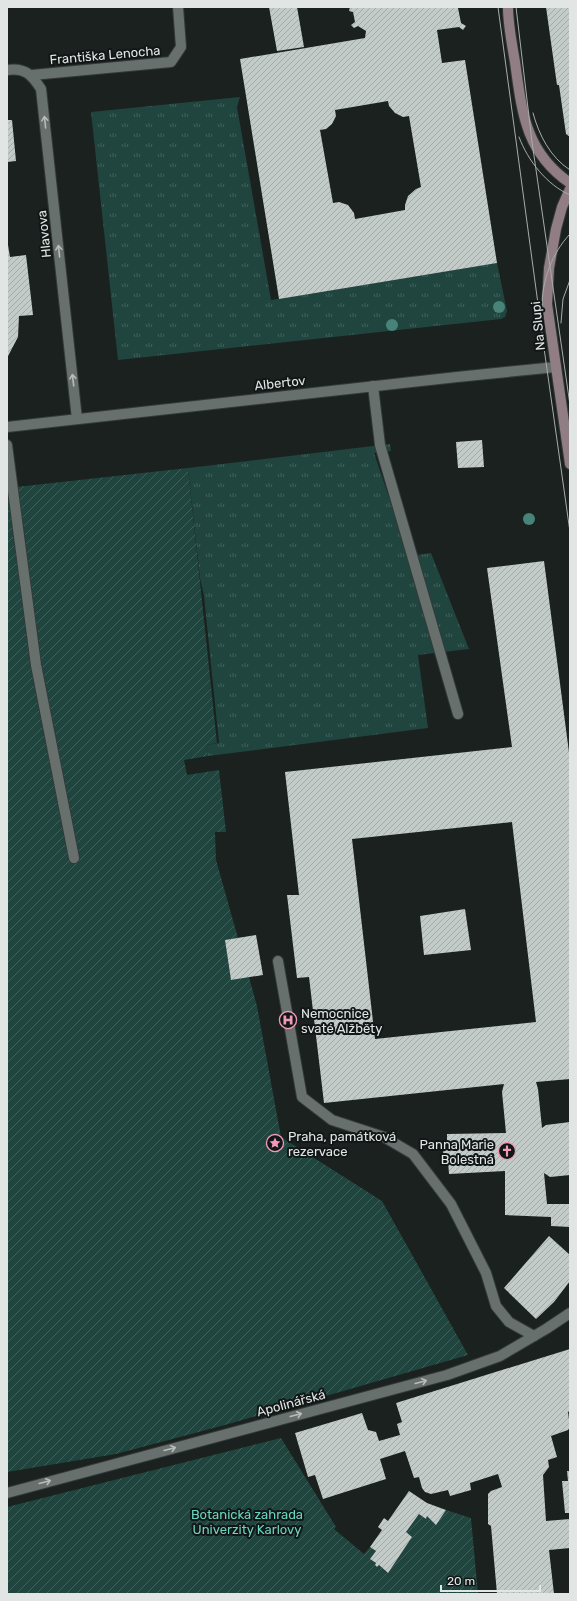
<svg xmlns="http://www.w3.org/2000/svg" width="577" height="1601" font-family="Rubik,sans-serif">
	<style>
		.grass { fill: url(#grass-tufts) }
		.garden { fill: url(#garden-furrows) }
		.building { fill: url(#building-hatch); fill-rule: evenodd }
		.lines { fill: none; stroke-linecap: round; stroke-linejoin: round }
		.lane-casing { stroke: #353a39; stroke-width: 12 }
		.street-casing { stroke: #353a39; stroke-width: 12 }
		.secondary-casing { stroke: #353a39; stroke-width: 12 }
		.lane { stroke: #68706e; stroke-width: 10 }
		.street { stroke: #68706e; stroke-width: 10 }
		.secondary { stroke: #907e84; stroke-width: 10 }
		.tram { stroke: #a8adab; stroke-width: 1 }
		.tree { fill: #478378 }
		.oneway { stroke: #b7bcbb }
		.labels { text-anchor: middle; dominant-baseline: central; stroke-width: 4; stroke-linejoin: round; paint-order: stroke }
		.street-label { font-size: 13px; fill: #e1e5e4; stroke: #111716 }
		.poi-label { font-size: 13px; fill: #e1e5e4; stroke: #111716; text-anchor: start }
		.park-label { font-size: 13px; fill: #6bd4c0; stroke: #111716 }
	</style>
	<defs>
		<pattern id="grass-tufts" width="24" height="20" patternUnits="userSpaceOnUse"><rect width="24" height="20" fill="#20453e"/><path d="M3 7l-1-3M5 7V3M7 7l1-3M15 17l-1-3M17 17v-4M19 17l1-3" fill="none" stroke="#40605a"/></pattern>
		<pattern id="garden-furrows" width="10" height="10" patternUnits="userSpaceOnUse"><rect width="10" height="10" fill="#20453e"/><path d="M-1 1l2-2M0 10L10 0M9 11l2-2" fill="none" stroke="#40605a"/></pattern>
		<pattern id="building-hatch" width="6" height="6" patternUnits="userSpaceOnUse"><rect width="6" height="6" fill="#c3cbc9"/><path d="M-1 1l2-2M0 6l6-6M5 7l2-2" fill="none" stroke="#a3aaa8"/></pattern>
	</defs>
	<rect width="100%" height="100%" fill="#1a211f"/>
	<g class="grass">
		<path d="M 240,97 L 237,107 L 271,300 L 497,263 L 507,311 L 505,317 L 501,319 L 118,360 L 91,112 Z"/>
		<path d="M 390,444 L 391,451 L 374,453 L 409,556 L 431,553 L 469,649 L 418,655 L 428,728 L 208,756 L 206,745 L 219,743 L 204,596 L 200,578 L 188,468 Z"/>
	</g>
	<g class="garden">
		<path d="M 188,468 L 217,743 L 206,745 L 208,756 L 184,760 L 187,775 L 219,770 L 226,832 L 215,832 L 216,860 L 238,938 L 225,940 L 231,980 L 249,977 L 257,1006 L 281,1137 L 382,1201 L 468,1355 L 225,1425 L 116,1454 L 7,1472 L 7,488 Z"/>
		<path d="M 281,1438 L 336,1527 L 334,1529 L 364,1554 L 370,1547 L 376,1551 L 370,1559 L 376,1563 L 375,1566 L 377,1567 L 379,1565 L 387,1573 L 412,1537 L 406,1532 L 419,1514 L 426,1519 L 427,1516 L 436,1524 L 446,1510 L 471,1518 L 478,1594 L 7,1594 L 7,1507 Z"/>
	</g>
	<g class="building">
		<path d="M 269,7 L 297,7 L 304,47 L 277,51 Z"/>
		<path d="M 350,7 L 462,7 L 458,8 L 461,23 L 466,26 L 463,30 L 459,27 L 437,30 L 442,63 L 465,60 L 497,263 L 279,299 L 240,59 L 365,38 L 366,31 L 358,26 L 354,28 L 351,25 L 355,22 L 353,12 L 349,11 ZM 388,101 L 389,106 L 395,113 L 403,117 L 409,116 L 421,187 L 416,189 L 408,196 L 405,205 L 405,210 L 355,219 L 354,213 L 348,205 L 339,202 L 333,203 L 320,130 L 326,129 L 332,124 L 336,116 L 335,110 Z"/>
		<path d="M 546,7 L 570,7 L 570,137 L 566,134 L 559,85 L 557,85 Z"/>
		<path d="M 7,120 L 12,120 L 16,161 L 7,162 Z"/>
		<path d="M 7,239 L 10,257 L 26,255 L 33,315 L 19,316 L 18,337 L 7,358 Z"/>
		<path d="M 482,440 L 484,467 L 458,468 L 456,442 Z"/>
		<path d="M 544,561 L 570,760 L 570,1079 L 536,1082 L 538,1089 L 542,1128 L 546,1125 L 570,1122 L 570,1175 L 550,1177 L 544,1173 L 547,1204 L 570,1204 L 570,1227 L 551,1226 L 551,1217 L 505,1215 L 505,1171 L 449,1174 L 448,1161 L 443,1156 L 443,1152 L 447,1147 L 447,1134 L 506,1133 L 502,1092 L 504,1084 L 324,1103 L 309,977 L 297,978 L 287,895 L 299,895 L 285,772 L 512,747 L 487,568 ZM 512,822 L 536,1022 L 375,1039 L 352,839 Z"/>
		<path d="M 465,909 L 471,950 L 424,955 L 420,916 Z"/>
		<path d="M 256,935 L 263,975 L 231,980 L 225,940 Z"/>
		<path d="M 549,1236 L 570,1255 L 570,1281 L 554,1302 L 536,1319 L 504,1288 Z"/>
		<path d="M 570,1349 L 570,1411 L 568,1412 L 570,1427 L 568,1430 L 551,1436 L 557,1457 L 548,1460 L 549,1467 L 543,1475 L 546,1521 L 570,1519 L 570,1548 L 549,1550 L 554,1594 L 497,1594 L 491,1526 L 488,1524 L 488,1494 L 491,1491 L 502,1487 L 498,1474 L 470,1483 L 471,1490 L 450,1496 L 448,1490 L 431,1494 L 425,1492 L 422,1488 L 419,1477 L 414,1478 L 405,1451 L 380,1459 L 386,1479 L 323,1499 L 315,1475 L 308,1477 L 295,1433 L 362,1413 L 368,1430 L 376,1432 L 379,1441 L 400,1435 L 397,1424 L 402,1422 L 396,1403 Z"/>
		<path d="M 567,1471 L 570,1471 L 570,1513 L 565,1513 L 562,1481 L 568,1481 Z"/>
		<path d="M 409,1491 L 427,1503 L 446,1510 L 436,1525 L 427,1516 L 426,1519 L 419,1514 L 406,1532 L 412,1537 L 388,1573 L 379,1565 L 377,1567 L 375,1565 L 376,1563 L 370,1559 L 376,1551 L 370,1547 L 382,1530 L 378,1527 L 384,1518 L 388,1521 Z"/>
	</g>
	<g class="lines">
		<g class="lane-casing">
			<g id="lane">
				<path d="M 373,386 L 380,445 L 458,714"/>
				<path d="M 7,445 L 36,665 L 74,858"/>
				<path d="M 278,961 L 302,1097 L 332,1120 L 384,1137 L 413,1154 L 451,1204 L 486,1273 L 496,1306 L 509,1322 L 534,1336"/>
			</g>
		</g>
		<g class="street-casing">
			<g id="street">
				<path d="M 7,70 C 25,67 32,75 41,89 L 77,419"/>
				<path d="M 32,75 L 171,62 L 181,47 L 178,7"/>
				<path d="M 7,427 L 457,377 L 556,367"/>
				<path d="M 7,1493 L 447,1375 L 500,1356 L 546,1329 L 570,1313"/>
			</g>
		</g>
		<g class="secondary-casing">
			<g id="secondary">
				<path d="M 508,7 C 508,25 512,44 515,62 C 522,112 525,152 570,183"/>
				<path d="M 570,189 L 562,207 L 556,229 L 549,268 L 547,304 L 570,464"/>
			</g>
		</g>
		<use href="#lane" class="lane"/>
		<use href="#street" class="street"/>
		<use href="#secondary" class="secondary"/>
		<g class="tram">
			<path d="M 498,7 L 543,341 L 570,532"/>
			<path d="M 516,7 L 532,142 L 570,405"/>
			<path d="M 533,113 C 539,135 550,157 570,170"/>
			<path d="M 519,137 C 528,161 547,185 570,195"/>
			<path d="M 542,307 C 542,280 552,253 570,234"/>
			<path d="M 561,323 L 563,299 L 570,280"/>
		</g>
	</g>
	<g class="tree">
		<circle cx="499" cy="307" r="6"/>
		<circle cx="392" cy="325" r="6"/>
		<circle cx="529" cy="519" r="6"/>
	</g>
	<defs><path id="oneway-shaft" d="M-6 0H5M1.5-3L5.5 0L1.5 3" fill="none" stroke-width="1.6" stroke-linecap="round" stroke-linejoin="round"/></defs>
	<g class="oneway">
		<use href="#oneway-shaft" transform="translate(45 122) rotate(-96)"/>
		<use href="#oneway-shaft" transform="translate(59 251) rotate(-96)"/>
		<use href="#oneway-shaft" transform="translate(73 380) rotate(-97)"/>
		<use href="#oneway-shaft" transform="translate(421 1382) rotate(-15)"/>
		<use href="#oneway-shaft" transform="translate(296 1415) rotate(-15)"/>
		<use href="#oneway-shaft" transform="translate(170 1449) rotate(-15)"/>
		<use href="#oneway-shaft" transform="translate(45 1482) rotate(-15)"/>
	</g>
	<defs>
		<g id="hospital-ring" transform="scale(0.9)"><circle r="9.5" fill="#111716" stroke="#f09ab7" stroke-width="1.5"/><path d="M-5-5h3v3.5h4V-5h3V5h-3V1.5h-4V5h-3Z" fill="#f09ab7"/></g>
		<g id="sight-ring" transform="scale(0.9)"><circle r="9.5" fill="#111716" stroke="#f09ab7" stroke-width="1.5"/><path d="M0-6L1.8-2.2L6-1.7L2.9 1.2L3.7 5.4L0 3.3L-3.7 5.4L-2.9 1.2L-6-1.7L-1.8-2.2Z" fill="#f09ab7"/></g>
		<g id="church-ring" transform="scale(0.9)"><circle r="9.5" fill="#111716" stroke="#f09ab7" stroke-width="1.5"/><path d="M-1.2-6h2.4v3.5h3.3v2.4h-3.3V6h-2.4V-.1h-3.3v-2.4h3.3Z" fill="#f09ab7"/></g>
	</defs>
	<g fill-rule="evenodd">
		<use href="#hospital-ring" x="288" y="1020"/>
		<use href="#sight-ring" x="275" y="1143"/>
		<use href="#church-ring" x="507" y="1151"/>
	</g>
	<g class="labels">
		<g class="street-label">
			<text transform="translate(105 55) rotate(-5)">Františka Lenocha</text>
			<text transform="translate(44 234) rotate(-96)">Hlavova</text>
			<text transform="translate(538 326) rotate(-96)">Na Slupi</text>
			<text transform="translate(280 383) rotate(-6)">Albertov</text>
			<text transform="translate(291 1403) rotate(-15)">Apolinářská</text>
		</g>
		<g class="poi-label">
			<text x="301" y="1013">Nemocnice<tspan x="301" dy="15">svaté Alžběty</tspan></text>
			<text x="288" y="1136">Praha, památková<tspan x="288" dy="15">rezervace</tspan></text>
			<text x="494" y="1144" text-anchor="end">Panna Marie<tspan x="494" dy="15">Bolestná</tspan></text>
		</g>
		<g class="park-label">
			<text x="247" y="1514">Botanická zahrada<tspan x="247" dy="15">Univerzity Karlovy</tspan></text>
		</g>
	</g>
	<rect width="577" height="1601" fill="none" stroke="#e1e5e4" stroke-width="16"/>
	<path d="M441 1585v6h99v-6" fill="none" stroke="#e1e5e4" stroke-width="2"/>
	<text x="447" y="1585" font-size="12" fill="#e1e5e4" stroke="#111716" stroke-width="3" paint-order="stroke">20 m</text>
</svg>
